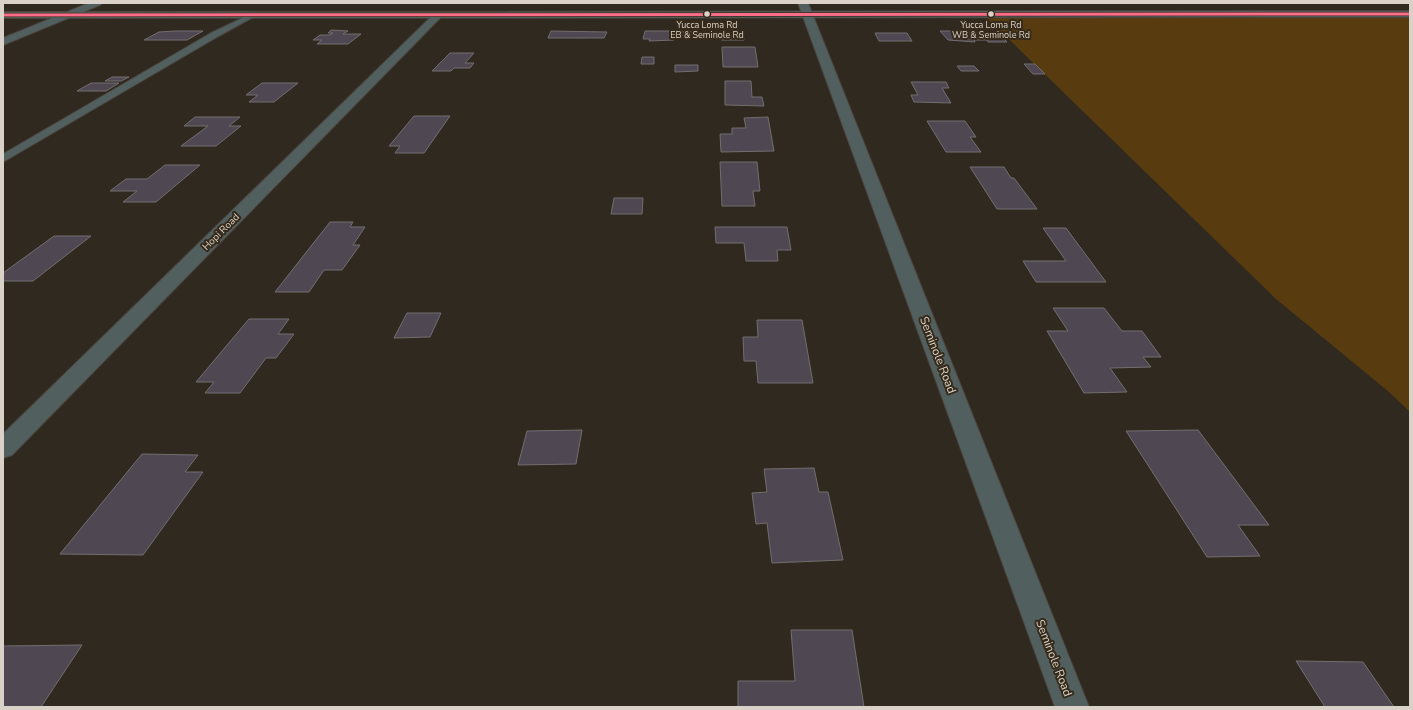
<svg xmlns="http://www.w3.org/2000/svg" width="1413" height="710" font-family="'Nunito Sans',sans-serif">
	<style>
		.green { fill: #583b0e }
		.building { fill: #4f4852; stroke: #726e6e }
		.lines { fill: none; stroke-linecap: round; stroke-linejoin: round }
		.service-casing { stroke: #4a443d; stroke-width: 2 }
		.minor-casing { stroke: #4a443d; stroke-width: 2 }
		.secondary-casing { stroke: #4a443d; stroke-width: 2 }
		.service { fill: #525f5f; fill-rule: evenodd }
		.minor { fill: #525f5f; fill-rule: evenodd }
		.secondary { fill: #5a6a6a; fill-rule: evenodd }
		.bus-1-casing { stroke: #362a1a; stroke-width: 4.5 }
		.bus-1 { stroke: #fb6d88; stroke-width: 3 }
		.bus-dot { fill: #dad2c8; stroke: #362a1a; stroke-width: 1.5 }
		.labels { text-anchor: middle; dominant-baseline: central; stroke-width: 4; stroke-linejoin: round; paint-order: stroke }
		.far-bus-label { font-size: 9px; fill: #dad2c8; stroke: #362a1a }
		.far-street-label { font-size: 10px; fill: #dad2c8; stroke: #362a1a }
		.street-label { font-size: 12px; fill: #dad2c8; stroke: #362a1a }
	</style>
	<rect width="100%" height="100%" fill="#302920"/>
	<path class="green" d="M 986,17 L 1410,18 L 1410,412 L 1389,392 L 1276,299 Z"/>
	<g class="building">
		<path d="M 331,30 L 348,31 L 343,34 L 361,34 L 348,44 L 317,44 L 322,40 L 313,40 L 320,35 L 329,35 L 333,33 L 328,33 Z"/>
		<path d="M 175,31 L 203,31 L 187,40 L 144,40 L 159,32 Z"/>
		<path d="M 551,31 L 607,32 L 604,38 L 548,38 Z"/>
		<path d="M 645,31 L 670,31 L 693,32 L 693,37 L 675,37 L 674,40 L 649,41 L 650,39 L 643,39 Z"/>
		<path d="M 940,31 L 956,31 L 958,33 L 991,33 L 994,36 L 1001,36 L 1007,42 L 988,42 L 987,40 L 974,40 L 975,42 L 948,40 Z"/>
		<path d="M 875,33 L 907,33 L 912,41 L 879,41 Z"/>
		<path d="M 721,35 L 743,35 L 744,40 L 721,40 Z"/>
		<path d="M 722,47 L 755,47 L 758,67 L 723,67 Z"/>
		<path d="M 450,53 L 474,53 L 465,63 L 474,63 L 470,68 L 454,68 L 451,71 L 432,71 Z"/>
		<path d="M 642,57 L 654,57 L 654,64 L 641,64 Z"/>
		<path d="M 1024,64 L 1035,64 L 1045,74 L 1033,74 Z"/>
		<path d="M 675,65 L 698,65 L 698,71 L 675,72 Z"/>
		<path d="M 957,66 L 974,66 L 979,71 L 961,71 Z"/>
		<path d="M 112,77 L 129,77 L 121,81 L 105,81 Z"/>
		<path d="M 725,81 L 751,81 L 752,97 L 762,97 L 764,106 L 725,105 Z"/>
		<path d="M 911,82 L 946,82 L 949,88 L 942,88 L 951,103 L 914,102 L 911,95 L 918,95 Z"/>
		<path d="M 91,83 L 119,83 L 106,91 L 77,91 Z"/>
		<path d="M 262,83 L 298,83 L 274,102 L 249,102 L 258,95 L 246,95 Z"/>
		<path d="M 414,116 L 450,116 L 424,153 L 395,153 L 400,146 L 389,146 Z"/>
		<path d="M 195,117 L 240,117 L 229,126 L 241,126 L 216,146 L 181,146 L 208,126 L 184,126 Z"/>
		<path d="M 768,117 L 774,151 L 721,152 L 720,134 L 732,134 L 732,128 L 746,128 L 744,118 Z"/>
		<path d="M 927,121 L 965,121 L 976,137 L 970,137 L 981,152 L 946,152 Z"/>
		<path d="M 720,162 L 757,162 L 760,191 L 753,191 L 755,206 L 722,206 Z"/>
		<path d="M 165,165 L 200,165 L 156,202 L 123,202 L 137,191 L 110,191 L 126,179 L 147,179 Z"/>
		<path d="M 970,167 L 1004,167 L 1011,178 L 1014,178 L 1037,209 L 997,209 Z"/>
		<path d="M 614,198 L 643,198 L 642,214 L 611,214 Z"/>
		<path d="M 330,222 L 353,222 L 350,227 L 365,227 L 353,245 L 360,245 L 342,270 L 324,270 L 309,292 L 275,292 Z"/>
		<path d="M 715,227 L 787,227 L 791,250 L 777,250 L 778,261 L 746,261 L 744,243 L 716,243 Z"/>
		<path d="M 1043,228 L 1066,228 L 1106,282 L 1036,282 L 1023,261 L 1066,261 Z"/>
		<path d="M 54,236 L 91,236 L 33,281 L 3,281 L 3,273 Z"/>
		<path d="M 1053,308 L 1104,308 L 1122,331 L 1142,331 L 1161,357 L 1143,357 L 1151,367 L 1110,368 L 1127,392 L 1084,393 L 1047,331 L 1068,331 Z"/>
		<path d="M 407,313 L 441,313 L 430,337 L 394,338 Z"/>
		<path d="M 249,319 L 289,319 L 278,334 L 294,334 L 276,358 L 266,358 L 240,393 L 205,393 L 214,382 L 196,382 Z"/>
		<path d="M 757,320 L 802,320 L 813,383 L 758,383 L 756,361 L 744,361 L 743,337 L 758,337 Z"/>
		<path d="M 582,430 L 576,464 L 518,465 L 527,431 Z"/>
		<path d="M 1198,430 L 1269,525 L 1238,525 L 1260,556 L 1207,557 L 1126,431 Z"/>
		<path d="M 142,454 L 198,455 L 185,472 L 203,472 L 143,555 L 60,554 Z"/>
		<path d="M 814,468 L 819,492 L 828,492 L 843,560 L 772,563 L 767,523 L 756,524 L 752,493 L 767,492 L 764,469 Z"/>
		<path d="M 791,630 L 852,630 L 864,707 L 738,707 L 738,681 L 795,681 Z"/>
		<path d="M 82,645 L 41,707 L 3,707 L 3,646 Z"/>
		<path d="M 1296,661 L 1363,662 L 1394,707 L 1325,707 Z"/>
	</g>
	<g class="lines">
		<g class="service-casing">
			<path id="service" d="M 253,13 L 257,15 L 255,16 L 217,37 L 3,162 L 3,154 L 211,33 Z"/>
		</g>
		<g class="minor-casing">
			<g id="minor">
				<path d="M 89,3 L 102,3 L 100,5 L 3,45 L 3,38 Z"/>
				<path d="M 798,3 L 808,3 L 1089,707 L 1055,707 Z"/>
				<path d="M 438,12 L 443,15 L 441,17 L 12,455 L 3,458 L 3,434 L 435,13 Z"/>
			</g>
		</g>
		<g class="secondary-casing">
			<path id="secondary" d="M 1410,11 L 1410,17 L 3,18 L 3,12 Z"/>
		</g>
		<use href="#service" class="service"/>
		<use href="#minor" class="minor"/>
		<use href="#secondary" class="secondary"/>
		<g class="bus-1-casing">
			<path id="bus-1" d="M 3,15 L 1410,14"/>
		</g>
		<use href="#bus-1" class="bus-1"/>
	</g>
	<g class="bus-dot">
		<circle cx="707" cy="14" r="3.5"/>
		<circle cx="991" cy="14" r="3.5"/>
	</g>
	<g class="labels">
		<g class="far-bus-label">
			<text x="707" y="25">Yucca Loma Rd<tspan x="707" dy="10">EB &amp; Seminole Rd</tspan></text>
			<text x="991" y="25">Yucca Loma Rd<tspan x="991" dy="10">WB &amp; Seminole Rd</tspan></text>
		</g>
		<g class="far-street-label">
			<text transform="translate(221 232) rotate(-45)">Hopi Road</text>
		</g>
		<g class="street-label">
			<text transform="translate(938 355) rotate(69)">Seminole Road</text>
			<text transform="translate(1054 658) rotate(69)">Seminole Road</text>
		</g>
	</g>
	<rect width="1413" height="710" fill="none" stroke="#dad2c8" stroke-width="8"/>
</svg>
